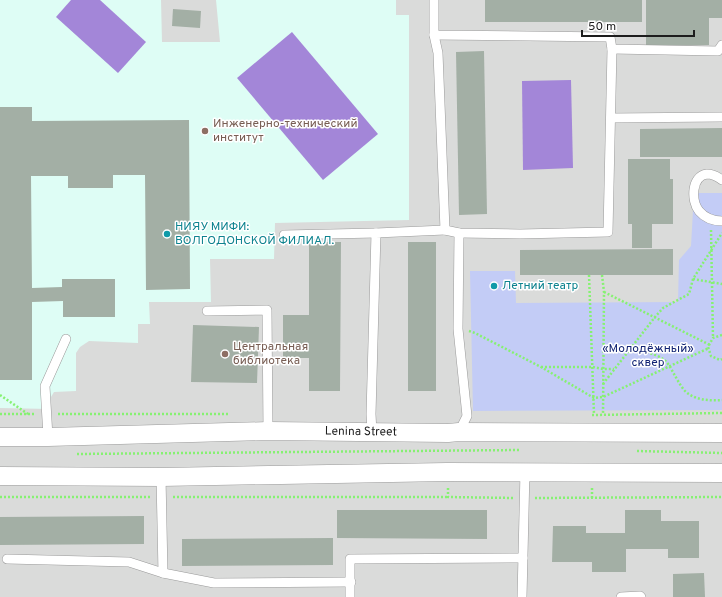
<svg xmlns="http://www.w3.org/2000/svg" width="722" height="597" font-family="Overpass,sans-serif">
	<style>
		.residential { fill: #dadbda }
		.education { fill: #defdf5 }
		.park { fill: #c3ccf6 }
		.pitch { fill: #a386d8 }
		.building { fill: #a3afa5 }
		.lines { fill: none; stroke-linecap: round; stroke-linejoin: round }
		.lane-casing { stroke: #9a9a9a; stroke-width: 10 }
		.street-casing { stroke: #9a9a9a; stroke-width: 19 }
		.path { stroke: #86f172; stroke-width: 2.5; stroke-dasharray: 2 2; stroke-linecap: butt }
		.lane { stroke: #fff; stroke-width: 9 }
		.street { stroke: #fff; stroke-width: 18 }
		.education-dot { fill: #8d6e63; stroke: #fff; stroke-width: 1.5 }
		.culture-dot { fill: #0f9aa8; stroke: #fff; stroke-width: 1.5 }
		.labels { text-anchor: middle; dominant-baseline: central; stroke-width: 3; stroke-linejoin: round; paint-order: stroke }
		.education-label { font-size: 12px; fill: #785e54; stroke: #fff; text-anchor: start }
		.culture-label { font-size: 12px; fill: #0d838f; stroke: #fff; text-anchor: start }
		.park-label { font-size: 12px; fill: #122474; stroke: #fff }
		.street-label { font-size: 12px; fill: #1d1d1d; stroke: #fff }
	</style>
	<rect width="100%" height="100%" fill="#e4eee8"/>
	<rect class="residential" x="0" y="0" width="722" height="597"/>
	<path class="education" d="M 0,0 L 161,0 L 162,42 L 220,42 L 216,0 L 396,0 L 396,15 L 409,15 L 409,220 L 275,223 L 274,259 L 210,259 L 211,302 L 149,302 L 150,324 L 138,324 L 138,343 L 89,341 L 80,347 L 76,353 L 76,391 L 54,392 L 51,397 L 50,409 L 0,408 Z"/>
	<path class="park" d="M 694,193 L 722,193 L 722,410 L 473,411 L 470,271 L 515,271 L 516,303 L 678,302 L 679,260 L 691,246 Z"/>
	<g class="pitch">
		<path d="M 71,0 L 100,0 L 146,42 L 118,73 L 56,17 Z"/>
		<path d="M 292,32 L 378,134 L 323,180 L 237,78 Z"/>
		<path d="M 571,80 L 573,168 L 523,170 L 522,81 Z"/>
	</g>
	<g class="building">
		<rect x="485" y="0" width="157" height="22"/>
		<path d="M 646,0 L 722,0 L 722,18 L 709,18 L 709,45 L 646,46 Z"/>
		<path d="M 173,9 L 201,11 L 200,28 L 172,26 Z"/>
		<path d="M 484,51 L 487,214 L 459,215 L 456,52 Z"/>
		<path d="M 0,107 L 32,107 L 32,121 L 189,120 L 190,289 L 146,290 L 145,175 L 113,175 L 113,188 L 68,188 L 68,176 L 31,176 L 32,288 L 62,287 L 62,279 L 115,279 L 115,317 L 63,317 L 63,301 L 32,302 L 32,380 L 0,380 Z"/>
		<path d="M 722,128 L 722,157 L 640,157 L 640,129 Z"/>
		<path d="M 628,159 L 670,159 L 670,179 L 673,179 L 673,224 L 652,224 L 652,248 L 632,248 L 632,224 L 628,224 Z"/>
		<path d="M 309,242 L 341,242 L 340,391 L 309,391 L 309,358 L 283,358 L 283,315 L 309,315 Z"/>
		<rect x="408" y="242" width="28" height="149"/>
		<path d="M 673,249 L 673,275 L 520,275 L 520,250 Z"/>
		<path d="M 193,325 L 259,327 L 257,383 L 191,382 Z"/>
		<path d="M 337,510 L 487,510 L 487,539 L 337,538 Z"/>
		<path d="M 625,510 L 661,510 L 661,521 L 699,521 L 699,558 L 668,558 L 668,549 L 626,549 L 626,572 L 592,572 L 592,562 L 552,562 L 553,526 L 586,526 L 586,533 L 625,533 Z"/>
		<path d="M 144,516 L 144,544 L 0,545 L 0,517 Z"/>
		<path d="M 333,538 L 333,565 L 182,566 L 182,539 Z"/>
		<path d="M 704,573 L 705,597 L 673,597 L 673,574 Z"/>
	</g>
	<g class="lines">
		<g class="lane-casing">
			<g id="lane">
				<path d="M 434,0 L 434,35 L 610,37 L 612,49 L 718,51 L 722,45"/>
				<path d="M 434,35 L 438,53 L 445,230 L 459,233 L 520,234 L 608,232 L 612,49"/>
				<path d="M 611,118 L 722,117"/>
				<path d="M 722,180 C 718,177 712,174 707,174 C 691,176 691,201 699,211 C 705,218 713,221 722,221"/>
				<path d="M 284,235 L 376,233"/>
				<path d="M 207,311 L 267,310 L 268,431"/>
				<path d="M 459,432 L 467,416 L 458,329 L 459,233"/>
				<path d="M 372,433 L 371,414 L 376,233 L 445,230"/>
				<path d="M 48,437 L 45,386 L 66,339"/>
				<path d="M 161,477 L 163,573"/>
				<path d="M 7,559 L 129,562 L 163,573 L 214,583 L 351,582"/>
				<path d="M 350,597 L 350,559 L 523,558"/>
				<path d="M 522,597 L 525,471"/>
				<path d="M 621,597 L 640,596 L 641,597"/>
			</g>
		</g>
		<g class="street-casing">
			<g id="street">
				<path id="s1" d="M 0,437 L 48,437 L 268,431 L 448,433 L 459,432 L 722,433"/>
				<path d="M 0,476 L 161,477 L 447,472 L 722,473"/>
			</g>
		</g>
		<g class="path">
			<path d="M 711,230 L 713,338"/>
			<path d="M 589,275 L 594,414"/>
			<path d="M 602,275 L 604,292 L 603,414"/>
			<path d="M 693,279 L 722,284"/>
			<path d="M 604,292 L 710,345"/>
			<path d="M 469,331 L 475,333 L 541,367 L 594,398 L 603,397 L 709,348"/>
			<path d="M 722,335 L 713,338 L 708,347 L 711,356 L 720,360 L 722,359"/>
			<path d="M 631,348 C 640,350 656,354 663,359 C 668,362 671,369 674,374 C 677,379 680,385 684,390 C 693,400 709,401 722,400"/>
			<path d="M 541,367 L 593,367 L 603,369 L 614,369"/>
			<path d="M 603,384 L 655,317 L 663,308 L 689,294 L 693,279 L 722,233"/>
			<path d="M 0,395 L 28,414"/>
			<path d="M 0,414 L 35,414"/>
			<path d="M 58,414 L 229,414"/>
			<path d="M 592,415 L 722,413"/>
			<path d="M 637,451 L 722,453"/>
			<path d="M 77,454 L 520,450"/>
			<path d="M 448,488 L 448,497 L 514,498"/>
			<path d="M 0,497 L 150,497"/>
			<path d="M 173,497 L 448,497"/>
			<path d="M 535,498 L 722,497"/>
			<path d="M 592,498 L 592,487"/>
		</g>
		<use href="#lane" class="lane"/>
		<use href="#street" class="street"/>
	</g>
	<g class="education-dot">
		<circle cx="205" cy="131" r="4"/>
		<circle cx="225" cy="354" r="4"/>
	</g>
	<g class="culture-dot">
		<circle cx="167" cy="234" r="4"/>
		<circle cx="494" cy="286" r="4"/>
	</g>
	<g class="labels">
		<g class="education-label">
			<text x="213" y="124">Инженерно-технический<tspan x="213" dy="14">институт</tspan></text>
			<text x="233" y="347">Центральная<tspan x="233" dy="14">библиотека</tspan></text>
		</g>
		<g class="culture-label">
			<text x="175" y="227">НИЯУ МИФИ:<tspan x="175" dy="14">ВОЛГОДОНСКОЙ ФИЛИАЛ.</tspan></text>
			<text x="502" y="286">Летний театр</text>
		</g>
		<g class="park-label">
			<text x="648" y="349">«Молодёжный»<tspan x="648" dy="14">сквер</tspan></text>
		</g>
		<g class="street-label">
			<text stroke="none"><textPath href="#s1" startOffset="361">Lenina Street</textPath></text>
		</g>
	</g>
	<path d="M582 30v6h112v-6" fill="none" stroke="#1d1d1d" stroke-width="2"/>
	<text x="588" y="30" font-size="12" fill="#1d1d1d" stroke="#ffffff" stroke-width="3" paint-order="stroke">50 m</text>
</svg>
